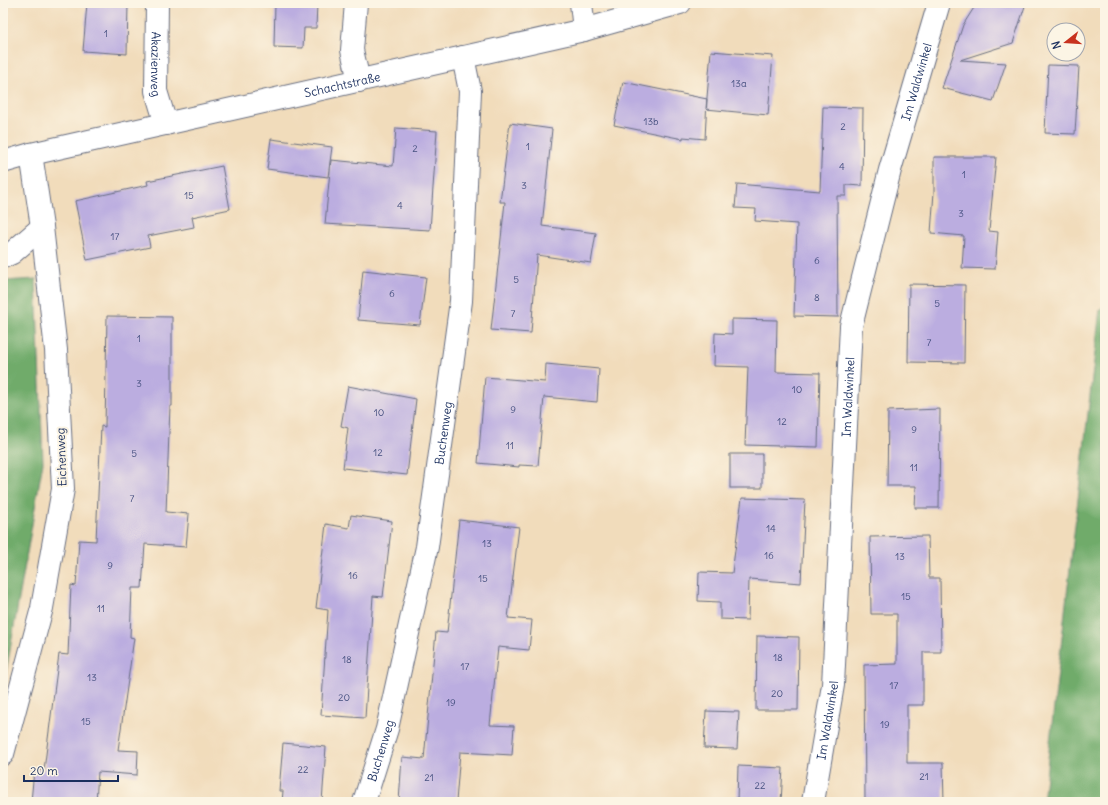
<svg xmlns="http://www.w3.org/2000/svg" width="1108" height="805" font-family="Delius,sans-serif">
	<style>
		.forest { fill: #70ab6b; stroke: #466d64 }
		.building { fill: #bbade0 }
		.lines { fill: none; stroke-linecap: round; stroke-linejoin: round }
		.minor-casing { stroke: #666c7f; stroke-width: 24 }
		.minor { stroke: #fff; stroke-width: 22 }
		.labels { text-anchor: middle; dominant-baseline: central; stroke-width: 4; stroke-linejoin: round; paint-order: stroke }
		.number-label { font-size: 10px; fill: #434e7e }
		.street-label { font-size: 12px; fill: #1b2f5e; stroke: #fcf5e5 }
	</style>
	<rect width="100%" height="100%" fill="#fcf5e5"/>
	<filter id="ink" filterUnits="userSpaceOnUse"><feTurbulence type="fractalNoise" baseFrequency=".025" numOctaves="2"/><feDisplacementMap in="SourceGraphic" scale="8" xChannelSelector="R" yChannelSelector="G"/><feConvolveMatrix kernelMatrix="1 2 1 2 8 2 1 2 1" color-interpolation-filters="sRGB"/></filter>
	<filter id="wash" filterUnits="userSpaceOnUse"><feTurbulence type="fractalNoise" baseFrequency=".012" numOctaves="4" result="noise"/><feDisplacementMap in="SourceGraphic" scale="16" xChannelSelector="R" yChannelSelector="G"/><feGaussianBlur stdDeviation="0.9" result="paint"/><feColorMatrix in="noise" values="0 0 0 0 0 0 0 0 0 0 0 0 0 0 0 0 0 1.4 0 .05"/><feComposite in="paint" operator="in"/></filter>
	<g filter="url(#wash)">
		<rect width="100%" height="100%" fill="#f1dcbb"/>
		<g class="forest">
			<path d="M 36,279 L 43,462 L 3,690 L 3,281 Z"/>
			<path d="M 1105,306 L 1105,802 L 1043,802 L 1100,309 Z"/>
		</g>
		<g id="blocks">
			<g class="building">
				<path d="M 87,3 L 128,3 L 127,54 L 83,51 Z"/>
				<path d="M 275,3 L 317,3 L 316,28 L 304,28 L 303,48 L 274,47 Z"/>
				<path d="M 977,3 L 1026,3 L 1013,43 L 960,60 L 1006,63 L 993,101 L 942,88 L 963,25 Z"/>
				<path d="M 711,51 L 773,56 L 768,115 L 706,109 Z"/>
				<path d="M 1048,65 L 1079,66 L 1075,134 L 1045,133 Z"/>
				<path d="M 623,82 L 707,99 L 705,139 L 683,137 L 683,139 L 614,125 Z"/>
				<path d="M 823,107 L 863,108 L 862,186 L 846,185 L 846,196 L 837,196 L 838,317 L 794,316 L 797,224 L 755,221 L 756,209 L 735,208 L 737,184 L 820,191 Z"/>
				<path d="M 510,123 L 552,129 L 542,226 L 596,233 L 591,263 L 537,255 L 531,333 L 491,330 L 505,202 L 500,202 Z"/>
				<path d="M 396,128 L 437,131 L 430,230 L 325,224 L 331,160 L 393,166 Z"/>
				<path d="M 271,139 L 332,147 L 328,177 L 267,169 Z"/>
				<path d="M 934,157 L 996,157 L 989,231 L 998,232 L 995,269 L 962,268 L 964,236 L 931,233 L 934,192 Z"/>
				<path d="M 222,166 L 230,209 L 192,217 L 194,227 L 148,236 L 150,247 L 87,260 L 75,201 L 148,185 L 147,181 Z"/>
				<path d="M 363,270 L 426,277 L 420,325 L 358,320 Z"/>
				<path d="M 909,284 L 965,285 L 964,363 L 908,362 Z"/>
				<path d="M 107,316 L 172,317 L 172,406 L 170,406 L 166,512 L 189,514 L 186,547 L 145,544 L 142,588 L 132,588 L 130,637 L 134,638 L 118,750 L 138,751 L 137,775 L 98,772 L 96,802 L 31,802 L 34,770 L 44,770 L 59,654 L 68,655 L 71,585 L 76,586 L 79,540 L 96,541 L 101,426 L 105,427 Z"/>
				<path d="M 732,319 L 777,320 L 776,372 L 820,373 L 818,447 L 745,445 L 748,367 L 714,366 L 715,333 L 732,334 Z"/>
				<path d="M 546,364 L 599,369 L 597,402 L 544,397 L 538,466 L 519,465 L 519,467 L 478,463 L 485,377 L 545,382 Z"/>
				<path d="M 348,386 L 416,399 L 407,475 L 343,468 L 348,428 L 341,426 Z"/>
				<path d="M 940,409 L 939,508 L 915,508 L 916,486 L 887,486 L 888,411 Z"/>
				<rect x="730" y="454" width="32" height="34"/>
				<path d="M 742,498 L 805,500 L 801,583 L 749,579 L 748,620 L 720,619 L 720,602 L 698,601 L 699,572 L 732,573 Z"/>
				<path d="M 351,515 L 392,521 L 383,597 L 373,596 L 365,718 L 321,715 L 328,610 L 316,608 L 326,524 L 349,528 Z"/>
				<path d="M 459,520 L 519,527 L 508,618 L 532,620 L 529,650 L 498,647 L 490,725 L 514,726 L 512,755 L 460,752 L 456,802 L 399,802 L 402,757 L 424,759 L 436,632 L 447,633 Z"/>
				<path d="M 928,536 L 929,578 L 940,578 L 941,652 L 923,652 L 923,705 L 907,705 L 907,763 L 943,763 L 944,802 L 865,802 L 864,665 L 897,664 L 897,614 L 871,614 L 870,537 Z"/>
				<path d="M 757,636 L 799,637 L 798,710 L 756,710 Z"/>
				<path d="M 706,711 L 739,712 L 737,749 L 704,748 Z"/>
				<path d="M 283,743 L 326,747 L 322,802 L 282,802 L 283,791 L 279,791 Z"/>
				<path d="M 738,766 L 783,768 L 781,802 L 737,802 Z"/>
			</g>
		</g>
	</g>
	<g filter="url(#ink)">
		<use href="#blocks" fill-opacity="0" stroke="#666c7f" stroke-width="1"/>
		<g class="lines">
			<g class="minor-casing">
				<g id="minor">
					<path id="s1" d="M 157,3 L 156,91 L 166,124"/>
					<path d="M 356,3 L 352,50 L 359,81"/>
					<path d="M 581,3 L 584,30"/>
					<path id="s2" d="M 3,162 L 31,154 L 584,30 L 680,3"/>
					<path d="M 3,257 L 12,253 L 42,227"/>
					<path d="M 3,754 L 42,608 L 63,489 L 56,350 L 42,227 L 31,154"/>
					<path id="s3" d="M 364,802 L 387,729 L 427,547 L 461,301 L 470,91 L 463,57"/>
					<path id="s4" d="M 813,802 L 833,685 L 851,326 L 890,170 L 939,3"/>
				</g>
			</g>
			<use href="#minor" class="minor"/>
		</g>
	</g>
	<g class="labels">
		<g class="number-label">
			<text x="106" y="33">1</text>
			<text x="739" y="83">13a</text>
			<text x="651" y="121">13b</text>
			<text x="843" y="126">2</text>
			<text x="528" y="146">1</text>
			<text x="415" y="148">2</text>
			<text x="842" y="166">4</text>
			<text x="964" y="174">1</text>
			<text x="524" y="185">3</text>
			<text x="189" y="195">15</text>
			<text x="400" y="205">4</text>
			<text x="961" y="213">3</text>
			<text x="115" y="236">17</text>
			<text x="817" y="260">6</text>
			<text x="516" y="279">5</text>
			<text x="392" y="293">6</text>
			<text x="817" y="297">8</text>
			<text x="937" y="303">5</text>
			<text x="513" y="313">7</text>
			<text x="139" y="338">1</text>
			<text x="929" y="342">7</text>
			<text x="139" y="383">3</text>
			<text x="797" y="389">10</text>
			<text x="513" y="409">9</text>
			<text x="379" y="412">10</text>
			<text x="782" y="421">12</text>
			<text x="914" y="429">9</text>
			<text x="510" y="445">11</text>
			<text x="378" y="452">12</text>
			<text x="134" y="453">5</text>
			<text x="914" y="467">11</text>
			<text x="132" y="498">7</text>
			<text x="771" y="528">14</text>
			<text x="487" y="543">13</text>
			<text x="769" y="555">16</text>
			<text x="900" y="556">13</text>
			<text x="110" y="565">9</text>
			<text x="353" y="575">16</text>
			<text x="483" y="578">15</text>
			<text x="906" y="596">15</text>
			<text x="101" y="608">11</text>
			<text x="778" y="657">18</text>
			<text x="347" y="659">18</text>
			<text x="465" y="666">17</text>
			<text x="92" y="677">13</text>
			<text x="894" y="685">17</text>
			<text x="777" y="693">20</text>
			<text x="344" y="697">20</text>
			<text x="451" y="702">19</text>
			<text x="86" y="721">15</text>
			<text x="885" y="724">19</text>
			<text x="303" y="769">22</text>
			<text x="924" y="776">21</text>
			<text x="429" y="777">21</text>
			<text x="760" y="785">22</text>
		</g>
		<g class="street-label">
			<text stroke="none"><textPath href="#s1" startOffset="61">Akazienweg</textPath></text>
			<text stroke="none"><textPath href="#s4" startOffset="731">Im Waldwinkel</textPath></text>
			<text stroke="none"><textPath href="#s2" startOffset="348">Schachtstraße</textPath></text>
			<text stroke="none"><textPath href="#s4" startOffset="407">Im Waldwinkel</textPath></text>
			<text stroke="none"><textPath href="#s3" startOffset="378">Buchenweg</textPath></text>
			<text transform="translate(61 457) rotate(-92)">Eichenweg</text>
			<text stroke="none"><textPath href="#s4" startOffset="83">Im Waldwinkel</textPath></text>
			<text stroke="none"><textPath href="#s3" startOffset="54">Buchenweg</textPath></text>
		</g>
	</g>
	<rect width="1108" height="805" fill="none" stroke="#fcf5e5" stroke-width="16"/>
	<g transform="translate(1066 42) rotate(253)"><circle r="19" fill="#fcf5e5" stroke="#a2a6af"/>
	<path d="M0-3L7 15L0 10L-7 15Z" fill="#c8321e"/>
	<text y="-6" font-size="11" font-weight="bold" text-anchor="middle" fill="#1b2f5e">N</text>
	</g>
	<path d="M24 775v6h94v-6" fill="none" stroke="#1b2f5e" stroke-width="2"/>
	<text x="30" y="775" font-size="12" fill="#1b2f5e" stroke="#fcf5e5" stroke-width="3" paint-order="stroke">20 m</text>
</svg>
